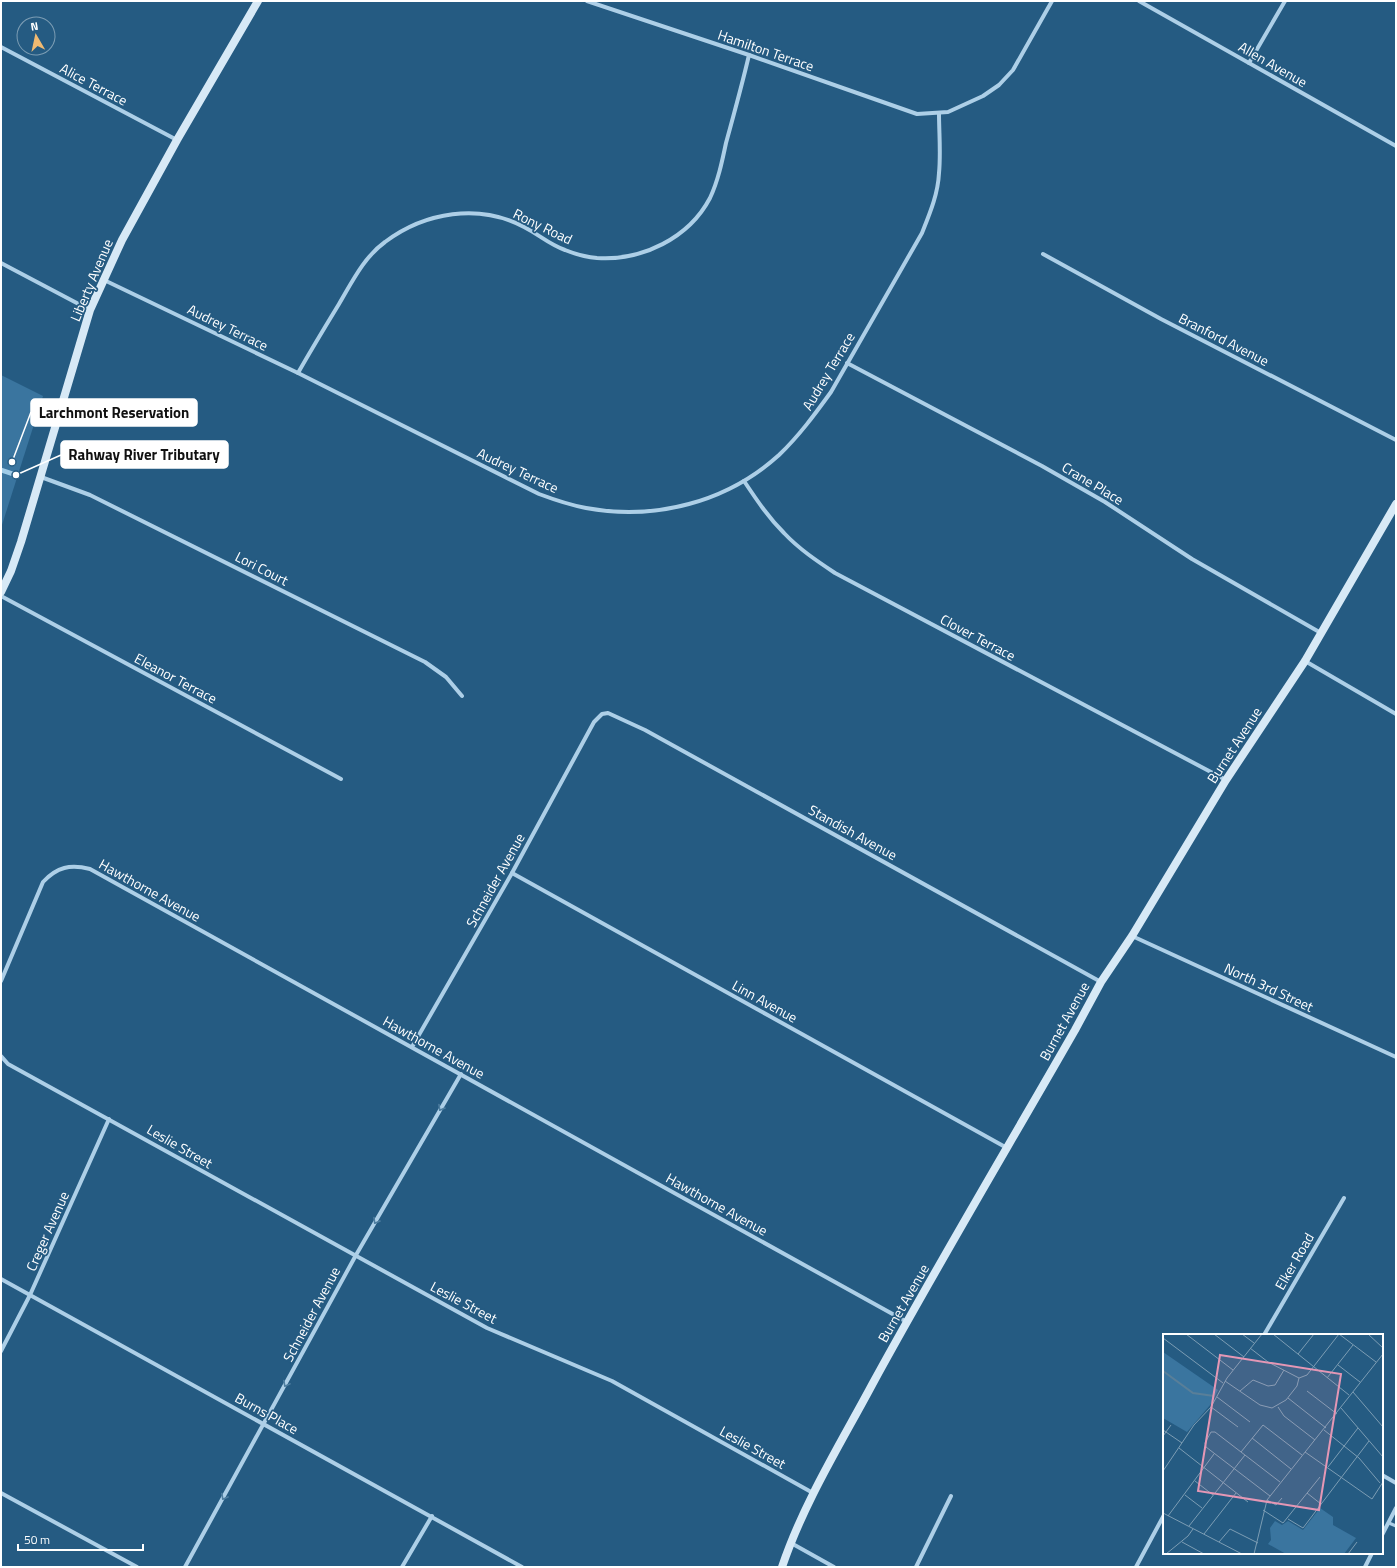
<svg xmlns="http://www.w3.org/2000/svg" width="1397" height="1568" font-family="'Titillium Web',sans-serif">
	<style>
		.green { fill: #3a759f }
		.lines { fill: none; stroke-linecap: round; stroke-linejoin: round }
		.stream { stroke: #a1cce7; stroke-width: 5 }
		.lane { stroke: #adcfe7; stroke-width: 3 }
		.street { stroke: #adcfe7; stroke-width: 4 }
		.secondary { stroke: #d7e9f6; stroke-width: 8 }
		.oneway { stroke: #4e7ea0 }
		.labels { text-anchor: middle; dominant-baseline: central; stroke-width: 3.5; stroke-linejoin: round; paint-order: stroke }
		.street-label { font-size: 14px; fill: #fff; stroke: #255b82 }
		.inset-river { fill: none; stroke: #597f99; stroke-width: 2 }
		.inset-road { fill: none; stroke: #7c9db4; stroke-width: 1 }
		.view { fill: #e497b5; fill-opacity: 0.15; stroke: #e497b5; stroke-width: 2 }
		.inset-edge { fill: none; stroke: #fff; stroke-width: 2 }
		.leader { fill: none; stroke: #fff; stroke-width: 1.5 }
		.callout-dot { fill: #fff; stroke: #255b82; stroke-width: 1.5 }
		.callout { fill: #fff; stroke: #fff; stroke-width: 1.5 }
		.callout-label { font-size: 15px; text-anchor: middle; font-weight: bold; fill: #111 }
	</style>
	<rect width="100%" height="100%" fill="#255b82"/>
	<path class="green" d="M 1,375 L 43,396 L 1,528 Z"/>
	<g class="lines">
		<path class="stream" d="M 1,470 L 16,475"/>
		<path class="lane" d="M 1389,1523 L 1396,1526"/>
		<g class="street">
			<path d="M 587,1 L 749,55 L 917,114 L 948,112 L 983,96 L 999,85 L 1013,70 L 1052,1"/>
			<path d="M 1139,1 L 1396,146"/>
			<path d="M 1,47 L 177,140"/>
			<path d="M 1249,63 L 1285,1"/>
			<path d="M 1043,254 L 1161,319 L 1396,440"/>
			<path d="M 1,263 L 90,310"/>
			<path d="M 104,280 L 298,373 L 539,494 C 555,500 570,505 586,508 C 655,521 727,502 779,455 C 799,436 815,414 831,392 L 922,233 C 930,213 938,194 939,173 C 941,153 939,133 939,113"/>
			<path d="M 847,363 L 1042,466 L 1105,502 L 1192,559 L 1321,633"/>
			<path d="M 298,373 C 311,350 325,327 339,304 C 352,282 364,257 385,242 C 425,212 479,203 524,227 C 538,234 550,245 565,250 C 575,254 586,257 597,258 C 642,261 689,238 710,198 C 718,181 722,162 726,143 C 734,114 742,85 749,55"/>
			<path d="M 41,477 L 90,495 L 425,662 L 446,677 L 462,696"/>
			<path d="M 744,481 C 756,499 768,517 784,533 C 799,549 817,561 835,573 L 1226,780"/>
			<path d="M 1,596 L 341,779"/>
			<path d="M 1305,661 L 1396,714"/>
			<path d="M 512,873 L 1007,1148"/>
			<path d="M 1132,936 L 1396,1057"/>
			<path d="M 1,981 L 43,882 C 57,867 70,864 90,869 L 907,1322"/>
			<path d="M 412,1047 L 512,873 L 594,722 L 602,714 L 608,713 L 645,730 L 1101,982"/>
			<path d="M 1,1056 L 8,1064 L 487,1328 L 612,1381 L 813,1493"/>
			<path d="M 1,1279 L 522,1567"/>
			<path d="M 1264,1335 L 1344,1198"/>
			<path d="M 1,1351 L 30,1295 L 109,1119"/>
			<path d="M 1382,1475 L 1396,1483"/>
			<path d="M 1,1493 L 137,1567"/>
			<path d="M 1382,1535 L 1396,1508"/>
			<path d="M 791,1543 L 834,1567"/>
			<path d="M 185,1567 L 356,1255 L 461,1074"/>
			<path d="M 402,1567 L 432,1516"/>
			<path d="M 916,1567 L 951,1496"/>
			<path d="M 1136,1567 L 1164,1515"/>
			<path d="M 1365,1567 L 1372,1553"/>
		</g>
		<g class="secondary">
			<path d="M 1,592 L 11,571 L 21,542 L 90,310 L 122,240 L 177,140 L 258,1"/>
			<path d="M 782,1567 C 804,1502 841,1443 873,1383 C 938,1264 1008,1147 1075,1030 L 1101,982 L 1132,936 L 1226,780 L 1305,661 L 1396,504"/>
		</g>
	</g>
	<defs><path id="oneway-chevron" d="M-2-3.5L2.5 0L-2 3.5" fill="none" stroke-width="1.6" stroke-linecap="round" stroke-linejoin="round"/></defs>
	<g class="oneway">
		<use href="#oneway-chevron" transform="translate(441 1108) rotate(120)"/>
		<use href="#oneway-chevron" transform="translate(376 1221) rotate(120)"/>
		<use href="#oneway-chevron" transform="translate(286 1384) rotate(118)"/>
		<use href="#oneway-chevron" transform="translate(224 1497) rotate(119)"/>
	</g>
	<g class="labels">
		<g class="street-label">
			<text transform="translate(766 50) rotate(19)">Hamilton Terrace</text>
			<text transform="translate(1273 64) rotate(30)">Allen Avenue</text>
			<text transform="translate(94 84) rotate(28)">Alice Terrace</text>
			<text transform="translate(543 226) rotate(26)">Rony Road</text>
			<text transform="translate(91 280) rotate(-67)">Liberty Avenue</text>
			<text transform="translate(228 327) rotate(26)">Audrey Terrace</text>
			<text transform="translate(1224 339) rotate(27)">Branford Avenue</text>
			<text transform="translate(828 371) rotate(-59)">Audrey Terrace</text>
			<text transform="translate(518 470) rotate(25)">Audrey Terrace</text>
			<text transform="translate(1093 483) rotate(31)">Crane Place</text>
			<text transform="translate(262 568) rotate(27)">Lori Court</text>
			<text transform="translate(978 637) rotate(28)">Clover Terrace</text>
			<text transform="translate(176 678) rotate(28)">Eleanor Terrace</text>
			<text transform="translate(1234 745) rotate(-57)">Burnet Avenue</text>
			<text transform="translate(853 832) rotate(29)">Standish Avenue</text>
			<text transform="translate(495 880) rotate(-61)">Schneider Avenue</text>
			<text transform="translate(150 890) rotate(29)">Hawthorne Avenue</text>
			<text transform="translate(1269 987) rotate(25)">North 3rd Street</text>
			<text transform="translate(765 1001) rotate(29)">Linn Avenue</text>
			<text transform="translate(1064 1021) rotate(-61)">Burnet Avenue</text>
			<text transform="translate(434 1047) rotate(29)">Hawthorne Avenue</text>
			<text transform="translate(180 1146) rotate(30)">Leslie Street</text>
			<text transform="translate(717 1204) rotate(29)">Hawthorne Avenue</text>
			<text transform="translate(47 1231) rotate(-66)">Creger Avenue</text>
			<text transform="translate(1294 1261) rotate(-60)">Elker Road</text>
			<text transform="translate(464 1302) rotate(28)">Leslie Street</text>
			<text transform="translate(903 1303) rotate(-60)">Burnet Avenue</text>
			<text transform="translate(311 1314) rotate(-62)">Schneider Avenue</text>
			<text transform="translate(267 1413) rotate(29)">Burns Place</text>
			<text transform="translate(753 1447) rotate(29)">Leslie Street</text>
		</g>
	</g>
	<g transform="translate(1163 1334)">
		<rect width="220" height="220" fill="#255b82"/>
		<path d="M 0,18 L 55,56 L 48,70 L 24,98 L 0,84 ZM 157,174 L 170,183 L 170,191 L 193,204 L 181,220 L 123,220 L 105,210 L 108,206 L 107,194 L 112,187 L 119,191 L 125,187 L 140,196 Z" fill="#3a759f"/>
		<path class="inset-river" d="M 0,37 L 30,59 L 51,62"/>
		<path class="inset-road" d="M 23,0 L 70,36M 51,0 L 81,23M 79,0 L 91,9M 110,0 L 186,61M 176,0 L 213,28M 205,0 L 220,14M 0,4 L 60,49M 87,14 L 105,28 L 136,44M 135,20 L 151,0M 175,31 L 197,48M 136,44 L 144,41 L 176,0M 164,44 L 190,11M 62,47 L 97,71 L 109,74 L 123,66 L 134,52 L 136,44M 77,57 L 90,46 L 105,52 L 112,51 L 121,36M 144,57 L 174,80M 190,58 L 220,93M 54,63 L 87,88M 125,64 L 163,94M 48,73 L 75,93M 115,73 L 121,82 L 152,106M 178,74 L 220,123M 0,96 L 19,109M 161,96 L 196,124 L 217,149M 0,102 L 8,91M 89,104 L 128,135M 16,114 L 85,168M 78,118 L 100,91 L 139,121M 142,118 L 209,165 L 220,148M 165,133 L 195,94M 0,137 L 31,91 L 48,73 L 64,44 L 99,0M 32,147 L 50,161M 144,159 L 158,170M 22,161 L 39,174M 107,162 L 43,113 L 42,109 L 48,98 L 52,98 L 117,148M 104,166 L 113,171 L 119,164M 100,176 L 120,189 L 157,143M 0,179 L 79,220M 5,182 L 51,120M 125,185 L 140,194 L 206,107M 26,192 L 82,121M 41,200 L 73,159M 19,208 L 41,220M 56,208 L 67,195 L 95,209M 3,220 L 25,202 L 30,195M 91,220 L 104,166 L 220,20M 185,220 L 194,208"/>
		<path class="view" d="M 57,21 L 178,40 L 156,176 L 35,157 Z"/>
		<rect width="220" height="220" class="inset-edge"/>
	</g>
	<path class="leader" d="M12 462L31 412M16 475L61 455"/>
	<g class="callout-dot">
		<circle cx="12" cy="462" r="4"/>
		<circle cx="16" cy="475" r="4"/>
	</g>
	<g class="callout">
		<rect x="31" y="399" width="166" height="27" rx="4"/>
		<rect x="61" y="441" width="167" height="27" rx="4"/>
	</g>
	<g class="callout-label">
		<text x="114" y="418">Larchmont Reservation</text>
		<text x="144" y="460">Rahway River Tributary</text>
	</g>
	<rect width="1397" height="1568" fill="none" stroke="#ffffff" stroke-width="4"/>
	<g transform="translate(36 36) rotate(351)"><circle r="19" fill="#255b82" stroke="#7c9db4"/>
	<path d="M0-3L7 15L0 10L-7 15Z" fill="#f0ba71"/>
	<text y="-6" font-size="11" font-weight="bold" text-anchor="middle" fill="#ffffff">N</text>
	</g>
	<path d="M18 1544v6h125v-6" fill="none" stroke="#ffffff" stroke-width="2"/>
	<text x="24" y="1544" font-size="12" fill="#ffffff" stroke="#255b82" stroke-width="3" paint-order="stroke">50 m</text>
</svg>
